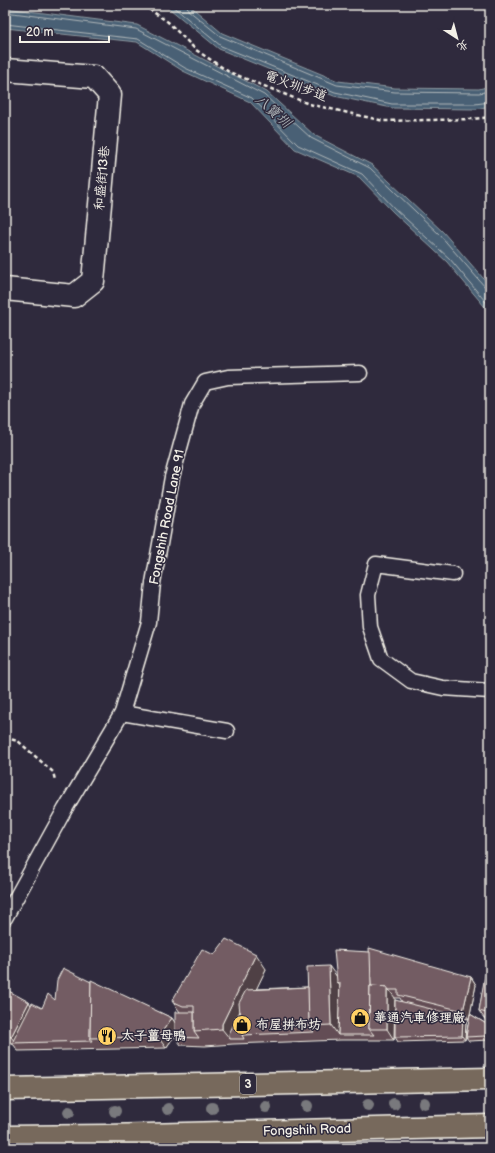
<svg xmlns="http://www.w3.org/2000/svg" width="495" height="1153" font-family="'Balsamiq Sans','LXGW WenKai TC',sans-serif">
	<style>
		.water { fill: #4a6174; stroke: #8e9ba2 }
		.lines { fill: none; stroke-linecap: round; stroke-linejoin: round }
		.shore { stroke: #b0b7ba; stroke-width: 1 }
		.service-casing { stroke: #f4f1e8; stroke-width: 17 }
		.minor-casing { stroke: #f4f1e8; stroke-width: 25 }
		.primary-casing { stroke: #f4f1e8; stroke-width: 25 }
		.path { stroke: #f4f1e8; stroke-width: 2.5; stroke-dasharray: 4 3; stroke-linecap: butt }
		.service { stroke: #2f2a3d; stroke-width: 14 }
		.minor { stroke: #2f2a3d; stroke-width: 22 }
		.primary { stroke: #77695c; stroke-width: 22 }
		.tree { fill: #79797d }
		.wall { fill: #634e55; stroke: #f4f1e8 }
		.shaded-wall { fill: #504045; stroke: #f4f1e8 }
		.building { fill: #735b63; stroke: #f4f1e8 }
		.labels { text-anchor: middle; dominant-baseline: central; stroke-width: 3; stroke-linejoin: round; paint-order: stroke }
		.shield { fill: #2f2a3d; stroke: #b9b5b5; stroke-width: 1 }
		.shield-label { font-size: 12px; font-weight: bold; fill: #f4f1e8 }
		.street-label { font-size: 13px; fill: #f4f1e8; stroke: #2f2a3d }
		.poi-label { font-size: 13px; font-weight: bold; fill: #f4f1e8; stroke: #2f2a3d; text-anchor: start }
		.water-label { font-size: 14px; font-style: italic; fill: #b0b7ba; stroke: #2f2a3d }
	</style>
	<rect width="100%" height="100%" fill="#2f2a3d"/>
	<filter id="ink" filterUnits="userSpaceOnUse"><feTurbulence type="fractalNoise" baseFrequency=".025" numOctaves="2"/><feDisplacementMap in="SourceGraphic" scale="8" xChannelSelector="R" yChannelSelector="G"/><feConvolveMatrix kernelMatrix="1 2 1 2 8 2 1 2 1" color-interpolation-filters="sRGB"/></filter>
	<g filter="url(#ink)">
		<g class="water">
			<path d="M 165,5 L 189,5 L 222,33 L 338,81 L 395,88 L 479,89 L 490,86 L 490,106 L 476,109 L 392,108 L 334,96 L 219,49 Z"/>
			<path d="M 5,8 L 137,25 L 267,92 L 314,135 L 372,165 L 443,232 L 490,286 L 490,313 L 447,262 L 393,212 L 359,177 L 295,149 L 250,102 L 183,71 L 137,42 L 5,28 Z"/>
		</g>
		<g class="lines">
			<g class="shore">
				<path d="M 171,5 L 221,46 L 335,92 L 392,104 L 475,104 L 490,102"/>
				<path d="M 187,5 L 188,10 L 220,36 L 337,85 L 395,92 L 479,93 L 490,91"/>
				<path d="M 5,12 L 136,29 L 264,95 L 311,138 L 370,168 L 440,235 L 485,287 L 490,288"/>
				<path d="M 5,24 L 138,39 L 185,68 L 252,98 L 298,145 L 362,174 L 395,209 L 450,259 L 490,307"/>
			</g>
			<g class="service-casing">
				<g id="service">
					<path d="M 453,574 L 376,564 L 368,595 L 370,627 L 381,659 L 411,681 L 443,688 L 490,691"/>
					<path d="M 122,713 L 227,731"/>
					<path d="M 5,918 L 65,809 L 122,713 L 149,622 L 153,583 L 172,477 L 192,404 L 205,382 L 228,377 L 360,373"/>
				</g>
			</g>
			<g class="minor-casing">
				<path id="minor" d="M 5,70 L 94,77 L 110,95 L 93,281 L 74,296 L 5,289"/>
			</g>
			<g class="primary-casing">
				<g id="primary">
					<path d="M 5,1089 L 490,1079"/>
					<path d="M 5,1137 L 107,1136 L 490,1126"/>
				</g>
			</g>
			<g class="path">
				<path d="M 143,5 L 168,22 L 196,50 L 229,72 L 309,104 L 384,121 L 474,119 L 490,117"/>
				<path d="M 5,738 L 18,741 L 53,772 L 55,780"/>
			</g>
			<use href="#service" class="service"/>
			<use href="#minor" class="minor"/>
			<use href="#primary" class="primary"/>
		</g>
		<g class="tree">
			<circle cx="424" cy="1103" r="6"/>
			<circle cx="394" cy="1104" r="6"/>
			<circle cx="368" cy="1105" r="6"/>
			<circle cx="307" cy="1106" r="6"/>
			<circle cx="266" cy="1107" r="6"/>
			<circle cx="212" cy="1108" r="6"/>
			<circle cx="168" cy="1109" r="6"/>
			<circle cx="115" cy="1111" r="6"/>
			<circle cx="69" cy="1112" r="6"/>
		</g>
		<g class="wall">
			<path d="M 490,951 L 490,1023 L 487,1022 L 479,1011 Z"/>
			<path d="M 214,955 L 266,969 L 256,989 L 308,987 L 336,976 L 471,977 L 476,985 L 470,1014 L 488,1025 L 490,1028 L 490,1035 L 489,1040 L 469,1041 L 466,1037 L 469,1019 L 463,1018 L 466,1021 L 465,1040 L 398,1042 L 395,1037 L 402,1002 L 400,998 L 394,998 L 394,1040 L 341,1040 L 233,1044 L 205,1046 L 181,1045 L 175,1037 L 175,1035 L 166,1048 L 18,1051 L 14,1045 L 5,1041 L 5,989 L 31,1005 L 42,1008 L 55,1000 L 91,982 L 172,1018 L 175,1024 L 180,1012 L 172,1001 Z"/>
		</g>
		<g class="shaded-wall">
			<path d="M 256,954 L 266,969 L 243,1017 L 230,1039 L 222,1029 L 222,1024 Z"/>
			<path d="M 329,966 L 340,981 L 337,982 L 340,986 L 338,1035 L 331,1025 Z"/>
			<path d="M 471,977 L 476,985 L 469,1019 L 463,1011 Z"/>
			<path d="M 387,987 L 395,998 L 394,1040 L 387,1029 Z"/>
			<path d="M 29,1002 L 36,1013 L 16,1043 L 11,1037 Z"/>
			<path d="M 463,1017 L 466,1021 L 465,1040 L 462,1036 Z"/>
			<path d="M 172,1018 L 179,1029 L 166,1048 L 158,1037 Z"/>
			<path d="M 488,1025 L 490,1028 L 490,1035 L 489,1040 L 485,1036 Z"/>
		</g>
		<g class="building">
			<path d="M 226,939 L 256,954 L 222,1024 L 222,1029 L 194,1031 L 194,1006 L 183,1006 L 172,1001 L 202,949 L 214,955 Z"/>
			<path d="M 369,948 L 471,977 L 463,1011 L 398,995 L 398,990 L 389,990 L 387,987 L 371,986 Z"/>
			<path d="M 334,950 L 370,952 L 371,986 L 370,986 L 369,1029 L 374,1035 L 338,1035 L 340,983 L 337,982 Z"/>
			<path d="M 489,951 L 490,951 L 490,1014 L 479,1011 Z"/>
			<path d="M 329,966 L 331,1025 L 309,1026 L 307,967 Z"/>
			<path d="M 63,968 L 91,982 L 90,1038 L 92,1041 L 12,1043 L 32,1003 L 42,1008 L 48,994 L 55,1000 L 57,980 Z"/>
			<path d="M 91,980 L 172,1018 L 158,1037 L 90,1038 Z"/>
			<path d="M 370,986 L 387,987 L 387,1029 L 369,1029 Z"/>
			<path d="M 308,987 L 309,1026 L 314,1032 L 242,1035 L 239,1003 L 246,990 Z"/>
			<path d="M 5,989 L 29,1002 L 11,1037 L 5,1034 Z"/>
			<path d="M 395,1000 L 463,1017 L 462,1036 L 395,1037 Z"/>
			<path d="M 240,1011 L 242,1035 L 244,1039 L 230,1039 L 229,1034 Z"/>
			<path d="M 175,1012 L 194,1012 L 194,1031 L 199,1038 L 175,1037 Z"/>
			<path d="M 470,1014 L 488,1025 L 485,1036 L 466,1037 Z"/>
		</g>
	</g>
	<defs>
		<g id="shop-disc" transform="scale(1)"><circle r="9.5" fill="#ffd166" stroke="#2f2a3d"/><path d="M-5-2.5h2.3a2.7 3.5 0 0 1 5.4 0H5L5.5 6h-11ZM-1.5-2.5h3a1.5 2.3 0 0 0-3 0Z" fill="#111"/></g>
		<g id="restaurant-disc" transform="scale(1)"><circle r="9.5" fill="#ffd166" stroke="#2f2a3d"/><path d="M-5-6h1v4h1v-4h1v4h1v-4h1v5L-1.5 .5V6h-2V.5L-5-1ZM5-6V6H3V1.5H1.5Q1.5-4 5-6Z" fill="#111"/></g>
	</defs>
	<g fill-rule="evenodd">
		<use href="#shop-disc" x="360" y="1018"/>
		<use href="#shop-disc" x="242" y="1025"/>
		<use href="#restaurant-disc" x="107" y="1036"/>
	</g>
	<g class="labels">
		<rect class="shield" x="240" y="1074" width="16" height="20" rx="3"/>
		<g class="shield-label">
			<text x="248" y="1084">3</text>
		</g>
		<g class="street-label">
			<text transform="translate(296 86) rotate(20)">電火圳步道</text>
			<text transform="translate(102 178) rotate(-85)">和盛街13巷</text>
			<text transform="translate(167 517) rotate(-79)">Fongshih Road Lane 91</text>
			<text transform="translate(307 1130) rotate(-2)">Fongshih Road</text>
		</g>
		<g class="poi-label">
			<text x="374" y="1018">華通汽車修理廠</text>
			<text x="256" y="1025">布屋拼布坊</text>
			<text x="121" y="1036">太子薑母鴨</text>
		</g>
		<g class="water-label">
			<text transform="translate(273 111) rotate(41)">八寶圳</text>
		</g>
	</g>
	<rect width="495" height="1153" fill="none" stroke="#2f2a3d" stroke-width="20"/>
	<rect x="10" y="10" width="475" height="1133" fill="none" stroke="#f4f1e8" stroke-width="1.5" filter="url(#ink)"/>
	<g transform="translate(457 38) rotate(144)" stroke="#2f2a3d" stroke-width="3" paint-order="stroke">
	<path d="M0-3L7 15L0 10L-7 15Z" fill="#f4f1e8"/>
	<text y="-6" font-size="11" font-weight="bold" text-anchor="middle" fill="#f4f1e8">北</text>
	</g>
	<path d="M20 36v6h89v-6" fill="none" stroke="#f4f1e8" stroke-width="2"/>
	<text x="26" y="36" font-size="12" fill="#f4f1e8" stroke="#2f2a3d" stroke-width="3" paint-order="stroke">20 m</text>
</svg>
